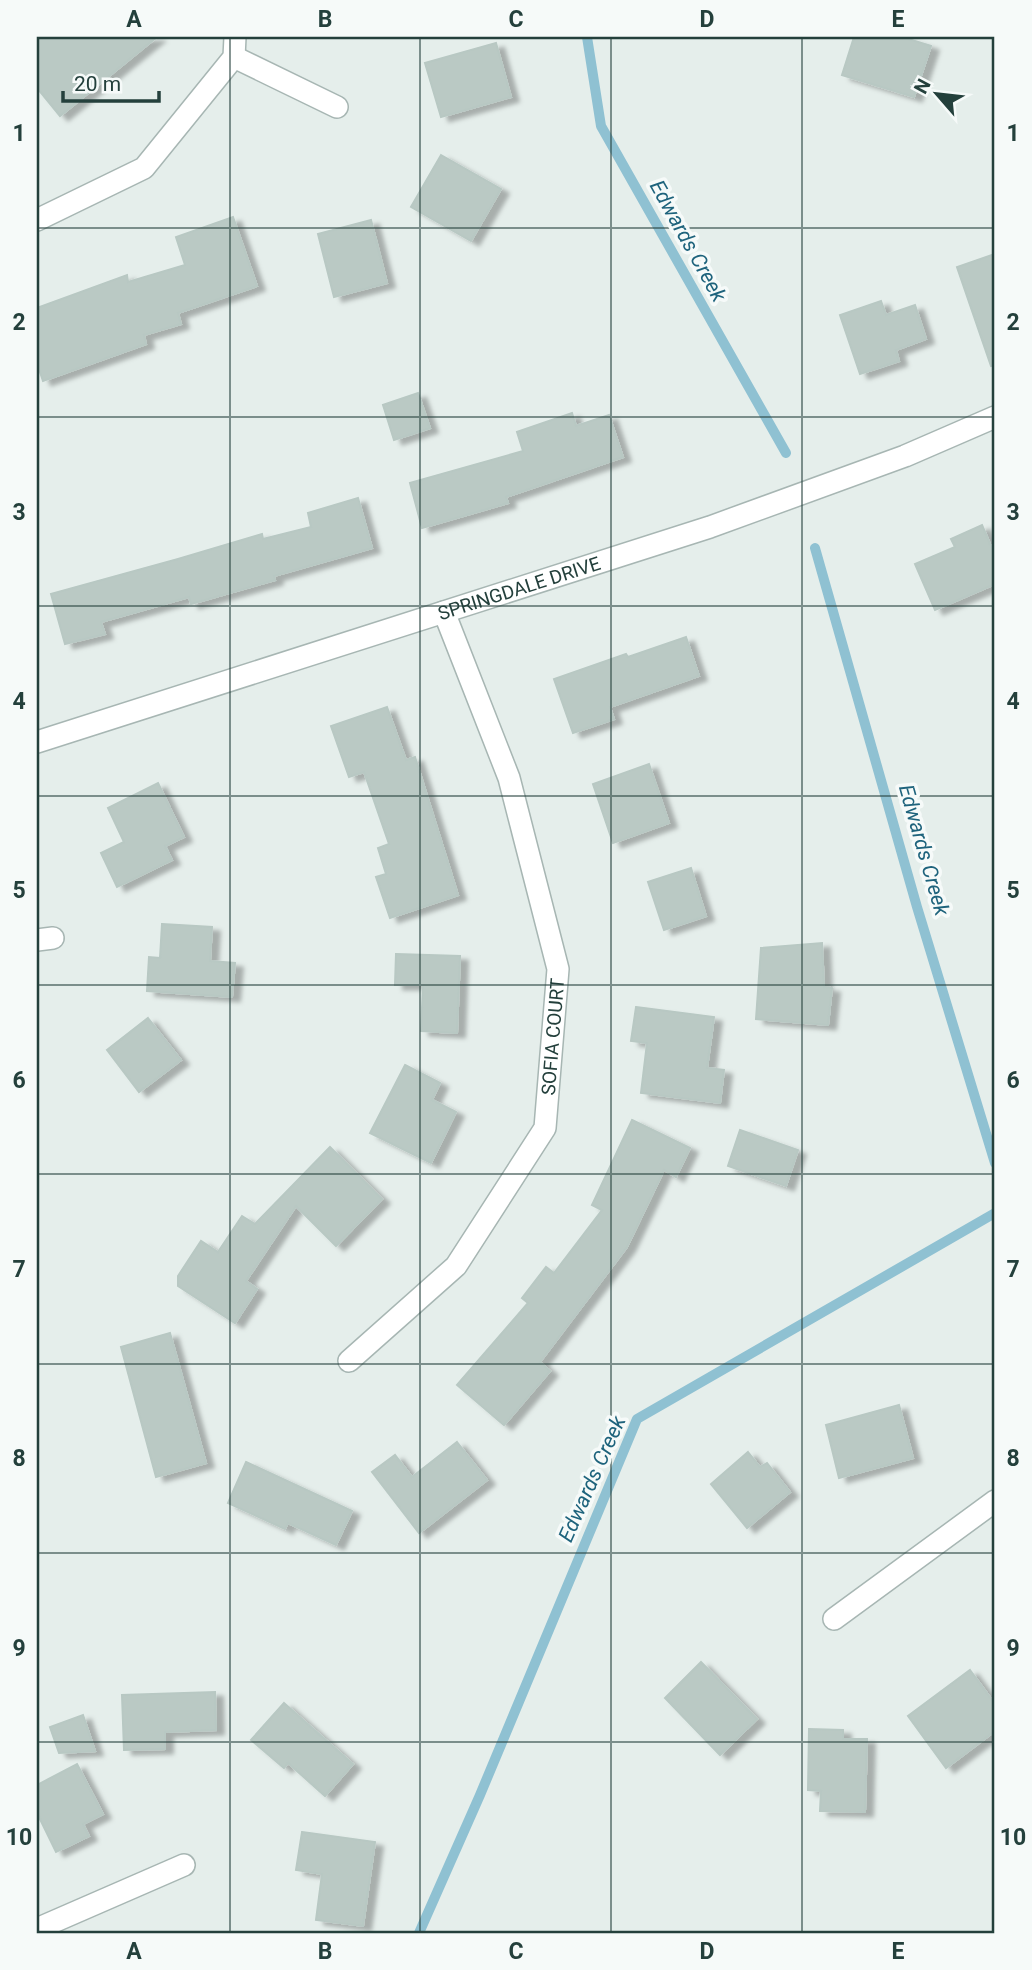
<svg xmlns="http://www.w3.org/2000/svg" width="1032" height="1970" font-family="Roboto,sans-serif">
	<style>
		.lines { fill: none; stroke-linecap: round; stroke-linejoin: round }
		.stream { stroke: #8fc1d2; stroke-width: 10 }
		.building { fill: #bac9c4; stroke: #b8c8c3; stroke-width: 2; filter: url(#shadow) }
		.minor-casing { stroke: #a7b6b3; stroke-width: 24 }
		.minor { stroke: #fff; stroke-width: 21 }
		.grid { fill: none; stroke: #24403c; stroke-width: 2; stroke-opacity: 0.55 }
		.labels { text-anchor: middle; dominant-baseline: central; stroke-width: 7; stroke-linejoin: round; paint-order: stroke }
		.street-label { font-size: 19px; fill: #24403c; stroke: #f6faf9 }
		.water-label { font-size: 21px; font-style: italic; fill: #1e637c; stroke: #f6faf9 }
		.neatline { fill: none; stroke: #24403c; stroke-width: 2.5 }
		.grid-label { font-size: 23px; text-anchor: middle; font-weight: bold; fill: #24403c }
	</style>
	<defs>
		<filter id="shadow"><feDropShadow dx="8" dy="4.5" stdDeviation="2" flood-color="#0004"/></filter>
	</defs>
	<rect width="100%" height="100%" fill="#e5eeeb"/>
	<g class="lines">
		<g class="stream">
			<path d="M 587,37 L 601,126 L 786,453"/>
			<path d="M 815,548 L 917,907 L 995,1163"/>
			<path d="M 419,1933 L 480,1795 L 637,1419 L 995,1213"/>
		</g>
	</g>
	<g class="building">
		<path d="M 37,37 L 157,37 L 60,116 L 37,88 Z"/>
		<path d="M 854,37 L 902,37 L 931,46 L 914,97 L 842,75 Z"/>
		<path d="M 496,43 L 511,97 L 441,117 L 425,63 Z"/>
		<path d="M 441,155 L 501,189 L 471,241 L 411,207 Z"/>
		<path d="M 233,217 L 257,286 L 178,313 L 181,324 L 144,335 L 146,344 L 43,381 L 37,363 L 37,308 L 127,275 L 128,282 L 185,265 L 176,237 Z"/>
		<path d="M 371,220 L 387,283 L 334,297 L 318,234 Z"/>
		<path d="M 995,254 L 995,365 L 991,366 L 957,267 Z"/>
		<path d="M 881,301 L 886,315 L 915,305 L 926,339 L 896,350 L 899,361 L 860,374 L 840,315 Z"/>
		<path d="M 418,393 L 430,428 L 394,440 L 383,405 Z"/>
		<path d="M 572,413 L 576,426 L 609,415 L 623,457 L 506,497 L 508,503 L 422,528 L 410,483 L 523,451 L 517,432 Z"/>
		<path d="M 358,498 L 372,548 L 274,576 L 275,580 L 191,604 L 189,597 L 101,622 L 105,634 L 65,644 L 51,594 L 178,559 L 262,534 L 263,539 L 311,527 L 308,513 Z"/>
		<path d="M 982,525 L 995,556 L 995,584 L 935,610 L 915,564 L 955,547 L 951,539 Z"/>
		<path d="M 686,637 L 699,676 L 610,707 L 614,719 L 573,733 L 554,679 L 626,654 L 628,657 Z"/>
		<path d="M 387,707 L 406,760 L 415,757 L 458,895 L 390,918 L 376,877 L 386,874 L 378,848 L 389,844 L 364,772 L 349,777 L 331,726 Z"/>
		<path d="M 649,764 L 669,823 L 613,843 L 593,784 Z"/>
		<path d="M 158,783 L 184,837 L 165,846 L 172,860 L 117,887 L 101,853 L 124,842 L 108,808 Z"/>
		<path d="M 691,868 L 706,916 L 664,930 L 648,882 Z"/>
		<path d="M 162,924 L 212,927 L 210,961 L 235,963 L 232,997 L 147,991 L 149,957 L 160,958 Z"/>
		<path d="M 822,943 L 824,987 L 832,988 L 828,1025 L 756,1019 L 761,948 Z"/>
		<path d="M 396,954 L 460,956 L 457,1033 L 421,1031 L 423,985 L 395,985 Z"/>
		<path d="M 636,1007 L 714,1017 L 707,1068 L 724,1070 L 720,1103 L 641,1093 L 647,1043 L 631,1041 Z"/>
		<path d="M 148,1018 L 181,1060 L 139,1092 L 107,1050 Z"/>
		<path d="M 405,1065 L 440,1083 L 432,1100 L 456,1112 L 431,1163 L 370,1133 Z"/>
		<path d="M 632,1120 L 690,1148 L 676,1177 L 664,1170 L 627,1247 L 540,1362 L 550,1371 L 504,1425 L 457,1385 L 528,1303 L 522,1298 L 546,1267 L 554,1273 L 602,1210 L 592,1205 Z"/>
		<path d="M 740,1130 L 798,1150 L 786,1186 L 728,1166 Z"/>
		<path d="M 330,1147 L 382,1199 L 336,1246 L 296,1206 L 246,1281 L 257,1289 L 235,1323 L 178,1286 L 178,1276 L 201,1241 L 218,1252 L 242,1216 L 255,1224 Z"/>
		<path d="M 170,1333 L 206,1463 L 156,1477 L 121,1347 Z"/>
		<path d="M 899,1405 L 913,1458 L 839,1478 L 826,1425 Z"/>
		<path d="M 457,1442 L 487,1480 L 419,1533 L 372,1472 L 395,1455 L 412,1477 Z"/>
		<path d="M 748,1452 L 760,1467 L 767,1463 L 790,1492 L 747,1528 L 711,1484 Z"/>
		<path d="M 246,1462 L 352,1511 L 336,1545 L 288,1523 L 285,1529 L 228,1503 Z"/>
		<path d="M 701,1662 L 757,1719 L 720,1755 L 665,1698 Z"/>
		<path d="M 970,1670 L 995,1704 L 995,1731 L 946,1768 L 908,1716 Z"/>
		<path d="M 215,1692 L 216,1730 L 165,1732 L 165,1749 L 124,1750 L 122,1695 Z"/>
		<path d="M 284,1703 L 353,1764 L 325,1796 L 288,1763 L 284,1768 L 251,1740 Z"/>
		<path d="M 83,1715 L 95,1751 L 59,1753 L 50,1727 Z"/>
		<path d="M 809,1729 L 843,1730 L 843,1739 L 867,1739 L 865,1812 L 820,1811 L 821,1791 L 808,1790 Z"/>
		<path d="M 77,1764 L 103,1814 L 83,1824 L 89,1836 L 56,1852 L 37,1813 L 37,1785 Z"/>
		<path d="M 302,1832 L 375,1842 L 363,1926 L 316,1920 L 322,1874 L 296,1870 Z"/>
	</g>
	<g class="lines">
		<g class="minor-casing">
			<g id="minor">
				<path d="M 234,57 L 337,107"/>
				<path d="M 37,220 L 144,168 L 234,57 L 235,37"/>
				<path id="s1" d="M 37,742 L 710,527 L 905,456 L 995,417"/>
				<path d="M 37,940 L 53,938"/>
				<path id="s2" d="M 349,1361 L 456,1266 L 545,1128 L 558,969 L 509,778 L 444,612"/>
				<path d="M 834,1619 L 995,1501"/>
				<path d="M 37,1929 L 184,1865"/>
			</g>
		</g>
		<use href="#minor" class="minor"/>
	</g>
	<path class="grid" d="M 230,37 L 230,1933M 420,37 L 420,1933M 611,37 L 611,1933M 802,37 L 802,1933M 37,228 L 995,228M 37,417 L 995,417M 37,606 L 995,606M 37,796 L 995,796M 37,985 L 995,985M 37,1174 L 995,1174M 37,1364 L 995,1364M 37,1553 L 995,1553M 37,1742 L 995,1742"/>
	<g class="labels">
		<g class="street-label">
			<text stroke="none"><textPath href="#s1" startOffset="506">SPRINGDALE DRIVE</textPath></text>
			<text stroke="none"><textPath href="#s2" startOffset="399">SOFIA COURT</textPath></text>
		</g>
		<g class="water-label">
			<text transform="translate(688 241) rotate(61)">Edwards Creek</text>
			<text transform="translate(924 850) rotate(74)">Edwards Creek</text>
			<text transform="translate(592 1479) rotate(-66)">Edwards Creek</text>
		</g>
	</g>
	<rect width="1032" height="1970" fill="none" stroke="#f6faf9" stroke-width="77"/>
	<g transform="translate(937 94) rotate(298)" stroke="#f6faf9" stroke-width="5" paint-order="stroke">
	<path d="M0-5L12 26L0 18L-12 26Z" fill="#24403c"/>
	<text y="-10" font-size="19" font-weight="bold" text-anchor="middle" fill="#24403c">N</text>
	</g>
	<path d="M63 91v10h96v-10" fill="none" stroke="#24403c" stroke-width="3.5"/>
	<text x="74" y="91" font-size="21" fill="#24403c" stroke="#f6faf9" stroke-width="5" paint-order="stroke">20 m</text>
	<rect x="38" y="38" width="955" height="1894" class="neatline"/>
	<g class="grid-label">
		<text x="134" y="27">A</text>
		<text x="325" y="27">B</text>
		<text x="516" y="27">C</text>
		<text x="707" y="27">D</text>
		<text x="898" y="27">E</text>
		<text x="19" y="141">1</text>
		<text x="1013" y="141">1</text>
		<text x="19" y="330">2</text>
		<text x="1013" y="330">2</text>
		<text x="19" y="520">3</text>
		<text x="1013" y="520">3</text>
		<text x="19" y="709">4</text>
		<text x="1013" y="709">4</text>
		<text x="19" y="898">5</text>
		<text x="1013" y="898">5</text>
		<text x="19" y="1088">6</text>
		<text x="1013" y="1088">6</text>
		<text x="19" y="1277">7</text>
		<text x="1013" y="1277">7</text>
		<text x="19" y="1466">8</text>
		<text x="1013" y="1466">8</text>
		<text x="19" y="1656">9</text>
		<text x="1013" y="1656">9</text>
		<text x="19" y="1845">10</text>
		<text x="1013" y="1845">10</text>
		<text x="134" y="1959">A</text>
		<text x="325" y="1959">B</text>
		<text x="516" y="1959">C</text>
		<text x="707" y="1959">D</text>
		<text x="898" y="1959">E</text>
	</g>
</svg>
